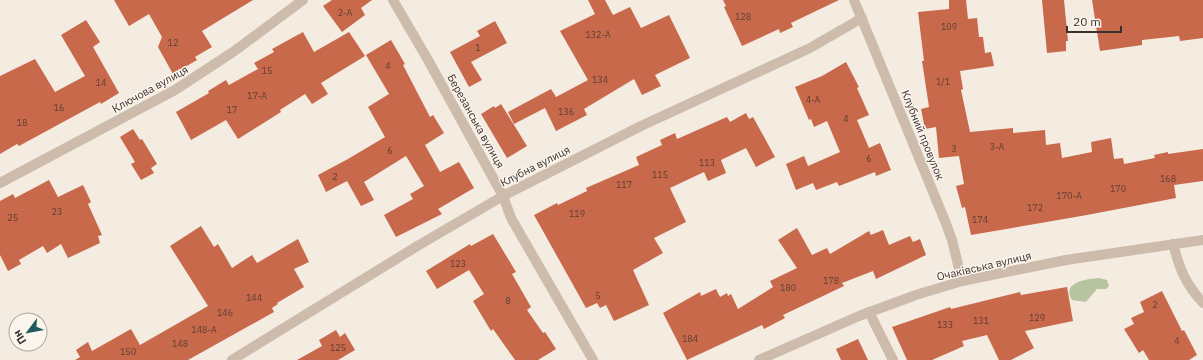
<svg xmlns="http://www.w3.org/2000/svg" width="1203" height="360" font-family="'IBM Plex Sans',sans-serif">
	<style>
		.green { fill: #b8c4a0 }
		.building { fill: #c8694b }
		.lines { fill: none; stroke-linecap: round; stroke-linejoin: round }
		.street { stroke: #cdbbac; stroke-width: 10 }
		.labels { text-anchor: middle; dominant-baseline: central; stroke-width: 3; stroke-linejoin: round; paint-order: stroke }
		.number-label { font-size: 9px; fill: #5e3e33 }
		.street-label { font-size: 11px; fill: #3b302b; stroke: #fbf5ee }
	</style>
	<rect width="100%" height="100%" fill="#f4ebe1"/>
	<path class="green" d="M 1099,278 L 1107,280 L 1109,286 L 1106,289 L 1097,289 L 1086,302 L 1072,300 C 1061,282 1087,279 1099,278 Z"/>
	<g class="building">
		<path d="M 114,0 L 253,0 L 202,31 L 212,47 L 195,57 L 197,60 L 173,74 L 158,47 L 162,37 L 149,14 L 129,26 Z"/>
		<path d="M 332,0 L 372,0 L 361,8 L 365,15 L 342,32 L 323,6 Z"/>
		<path d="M 588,0 L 605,0 L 613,15 L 630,7 L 641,28 L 669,15 L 690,58 L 655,75 L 661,86 L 642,95 L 634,79 L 584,109 L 587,115 L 556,131 L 545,108 L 514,124 L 508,112 L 551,89 L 556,97 L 588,80 L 560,31 L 595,14 Z"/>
		<path d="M 723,0 L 839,0 L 791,23 L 793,27 L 780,33 L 779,29 L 742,46 L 724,7 L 726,6 Z"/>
		<path d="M 949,0 L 966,0 L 968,19 L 977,18 L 979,37 L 983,37 L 985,53 L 991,52 L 994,66 L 960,71 L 963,89 L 961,90 L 970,132 L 1013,128 L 1013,133 L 1045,130 L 1046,145 L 1060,143 L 1062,158 L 1092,152 L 1091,142 L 1111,138 L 1114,159 L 1123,158 L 1124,164 L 1155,158 L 1154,155 L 1168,152 L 1168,154 L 1203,149 L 1203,181 L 1174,185 L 1176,198 L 1087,215 L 971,235 L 965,207 L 962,208 L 956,186 L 964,184 L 959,156 L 939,158 L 936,127 L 925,129 L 921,109 L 929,107 L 922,61 L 924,61 L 918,12 L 949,9 Z"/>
		<path d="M 1042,0 L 1064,0 L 1068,41 L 1066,41 L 1066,51 L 1047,53 Z"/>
		<path d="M 1092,0 L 1203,0 L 1203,38 L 1180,41 L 1179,36 L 1142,40 L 1142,45 L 1100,51 Z"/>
		<path d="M 86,20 L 100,42 L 93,47 L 119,93 L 101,104 L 100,102 L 19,146 L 17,144 L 0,154 L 0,76 L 35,59 L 55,92 L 85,76 L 61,35 Z"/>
		<path d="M 495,21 L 507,43 L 471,62 L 482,80 L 469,87 L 450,52 L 480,36 L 477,31 Z"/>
		<path d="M 303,32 L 314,52 L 349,32 L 365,56 L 321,83 L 328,94 L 312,104 L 305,94 L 280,110 L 281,112 L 238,139 L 226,120 L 191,140 L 176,112 L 209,93 L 208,91 L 226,80 L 229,85 L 258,69 L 254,63 L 274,52 L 272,49 Z"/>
		<path d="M 391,40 L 405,64 L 403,65 L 430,117 L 433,115 L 444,133 L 425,145 L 440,172 L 459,162 L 474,188 L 438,209 L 442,214 L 396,237 L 384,215 L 413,199 L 410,194 L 424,186 L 406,156 L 364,182 L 374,200 L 361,206 L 347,181 L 326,192 L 318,175 L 348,159 L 385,137 L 368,107 L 389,94 L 366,55 Z"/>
		<path d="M 846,62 L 859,87 L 857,88 L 869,115 L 857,120 L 869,148 L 880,143 L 891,170 L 876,176 L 875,172 L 839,186 L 837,182 L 816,190 L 813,183 L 796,190 L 786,164 L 804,156 L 808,166 L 840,152 L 827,121 L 814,127 L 811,119 L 809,120 L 795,87 L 822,76 Z"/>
		<path d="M 501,104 L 527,146 L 507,158 L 481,114 L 494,106 L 495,108 Z"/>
		<path d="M 746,113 L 749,119 L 753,117 L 775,157 L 756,167 L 746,148 L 721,160 L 726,173 L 708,181 L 704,172 L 670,188 L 686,222 L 654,238 L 663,253 L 633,270 L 649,305 L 614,321 L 606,305 L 600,308 L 597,303 L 586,308 L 534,215 L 557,203 L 558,205 L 587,191 L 586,188 L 639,165 L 636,157 L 662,145 L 660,140 L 675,133 L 677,139 L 727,117 L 730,122 Z"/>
		<path d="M 133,129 L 140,140 L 142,139 L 157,164 L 151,168 L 154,173 L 141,180 L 131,164 L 135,162 L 120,137 Z"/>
		<path d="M 49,180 L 58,197 L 83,185 L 91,202 L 88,204 L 102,235 L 98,236 L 100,243 L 68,258 L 61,244 L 47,253 L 43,246 L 19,260 L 21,264 L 8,271 L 0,255 L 0,201 L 13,194 L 15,198 Z"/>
		<path d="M 201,226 L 214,247 L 218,244 L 232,268 L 252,255 L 257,263 L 298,239 L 309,262 L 294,269 L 304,287 L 277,303 L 278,304 L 272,308 L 274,312 L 188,360 L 75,360 L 80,357 L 76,350 L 88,342 L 92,351 L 131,329 L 140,345 L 208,306 L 170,246 Z"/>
		<path d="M 797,228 L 812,255 L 827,248 L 830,254 L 869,231 L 871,235 L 883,230 L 889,245 L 910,236 L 913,242 L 920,239 L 926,255 L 876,279 L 873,271 L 842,283 L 844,286 L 783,315 L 785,318 L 764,329 L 762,325 L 687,360 L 663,313 L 700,292 L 701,296 L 716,289 L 720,297 L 727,293 L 728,296 L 731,294 L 738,309 L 773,287 L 770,281 L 797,268 L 778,240 Z"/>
		<path d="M 493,234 L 516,272 L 512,274 L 531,307 L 527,310 L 543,333 L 545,332 L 556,349 L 538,360 L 515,360 L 493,329 L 491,331 L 473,301 L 484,294 L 469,270 L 437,289 L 426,271 L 470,244 L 471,246 Z"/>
		<path d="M 1067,287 L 1073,321 L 1025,331 L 1034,348 L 1011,360 L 999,360 L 987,335 L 962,341 L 964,346 L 932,360 L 907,360 L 892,327 L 950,307 L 951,309 L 1020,292 L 1021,295 Z"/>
		<path d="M 1162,291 L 1182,331 L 1184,330 L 1197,355 L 1189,360 L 1149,360 L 1143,350 L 1139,353 L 1124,329 L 1134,324 L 1131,318 L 1144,312 L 1140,302 Z"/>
		<path d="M 336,330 L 340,337 L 345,333 L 355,350 L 338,360 L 297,360 L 322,346 L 319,340 Z"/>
		<path d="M 858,339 L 868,360 L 841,360 L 836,349 Z"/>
	</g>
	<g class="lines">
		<g class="street">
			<path d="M 393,0 L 428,60 L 503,196 L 511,218 L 593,360"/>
			<path d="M 854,0 L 945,221 L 952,240 L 962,281"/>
			<path d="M 0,183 L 175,90 L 233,52 L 303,0"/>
			<path d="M 1173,244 C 1180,270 1185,283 1203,303"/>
			<path d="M 869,312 L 893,360"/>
			<path d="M 232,360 L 419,245 L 503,196 L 641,126 L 810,48 L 862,18"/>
			<path d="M 759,360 L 859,316 L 916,295 L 962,281 L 1066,260 L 1203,240"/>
		</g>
	</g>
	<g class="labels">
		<g class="number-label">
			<text x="345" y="12">2-А</text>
			<text x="743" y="16">128</text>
			<text x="949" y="26">109</text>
			<text x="598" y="34">132-А</text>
			<text x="173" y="42">12</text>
			<text x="478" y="47">1</text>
			<text x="388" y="65">4</text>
			<text x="267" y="70">15</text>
			<text x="600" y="79">134</text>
			<text x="943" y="81">1/1</text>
			<text x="101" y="82">14</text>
			<text x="257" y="95">17-А</text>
			<text x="813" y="99">4-А</text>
			<text x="59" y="107">16</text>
			<text x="232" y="109">17</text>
			<text x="566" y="111">136</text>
			<text x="846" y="118">4</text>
			<text x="22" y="122">18</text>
			<text x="997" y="146">3-А</text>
			<text x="954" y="148">3</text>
			<text x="390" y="150">6</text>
			<text x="869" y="158">6</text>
			<text x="707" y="162">113</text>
			<text x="660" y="174">115</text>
			<text x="335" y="176">2</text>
			<text x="1168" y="178">168</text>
			<text x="624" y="184">117</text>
			<text x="1118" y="188">170</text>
			<text x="1069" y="195">170-А</text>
			<text x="1035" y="207">172</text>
			<text x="57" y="211">23</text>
			<text x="577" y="213">119</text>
			<text x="13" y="217">25</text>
			<text x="980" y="219">174</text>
			<text x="458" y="263">123</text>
			<text x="831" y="280">178</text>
			<text x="788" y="287">180</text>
			<text x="598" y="295">5</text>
			<text x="254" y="297">144</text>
			<text x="508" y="300">8</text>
			<text x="1155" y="304">2</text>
			<text x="225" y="312">146</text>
			<text x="1037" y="317">129</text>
			<text x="981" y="320">131</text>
			<text x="945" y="324">133</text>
			<text x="204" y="329">148-А</text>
			<text x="690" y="338">184</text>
			<text x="1177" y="340">4</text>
			<text x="180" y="343">148</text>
			<text x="338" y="347">125</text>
			<text x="128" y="351">150</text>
		</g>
		<g class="street-label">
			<text transform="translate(150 89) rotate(-29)">Ключова вулиця</text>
			<text transform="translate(476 121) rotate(61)">Березанська вулиця</text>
			<text transform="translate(923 135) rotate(68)">Клубний провулок</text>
			<text transform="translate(535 166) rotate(-27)">Клубна вулиця</text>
			<text transform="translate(984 266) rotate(-13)">Очаківська вулиця</text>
		</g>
	</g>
	<g transform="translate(28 332) rotate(238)"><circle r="19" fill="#fbf5ee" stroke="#aea6a0"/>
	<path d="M0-3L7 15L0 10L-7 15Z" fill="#1f5a5e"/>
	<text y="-6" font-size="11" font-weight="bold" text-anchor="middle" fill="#3b302b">Пн</text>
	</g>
	<path d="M1067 26v6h54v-6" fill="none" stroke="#3b302b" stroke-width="2"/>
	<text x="1073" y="26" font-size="12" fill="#3b302b" stroke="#fbf5ee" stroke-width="3" paint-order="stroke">20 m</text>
</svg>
